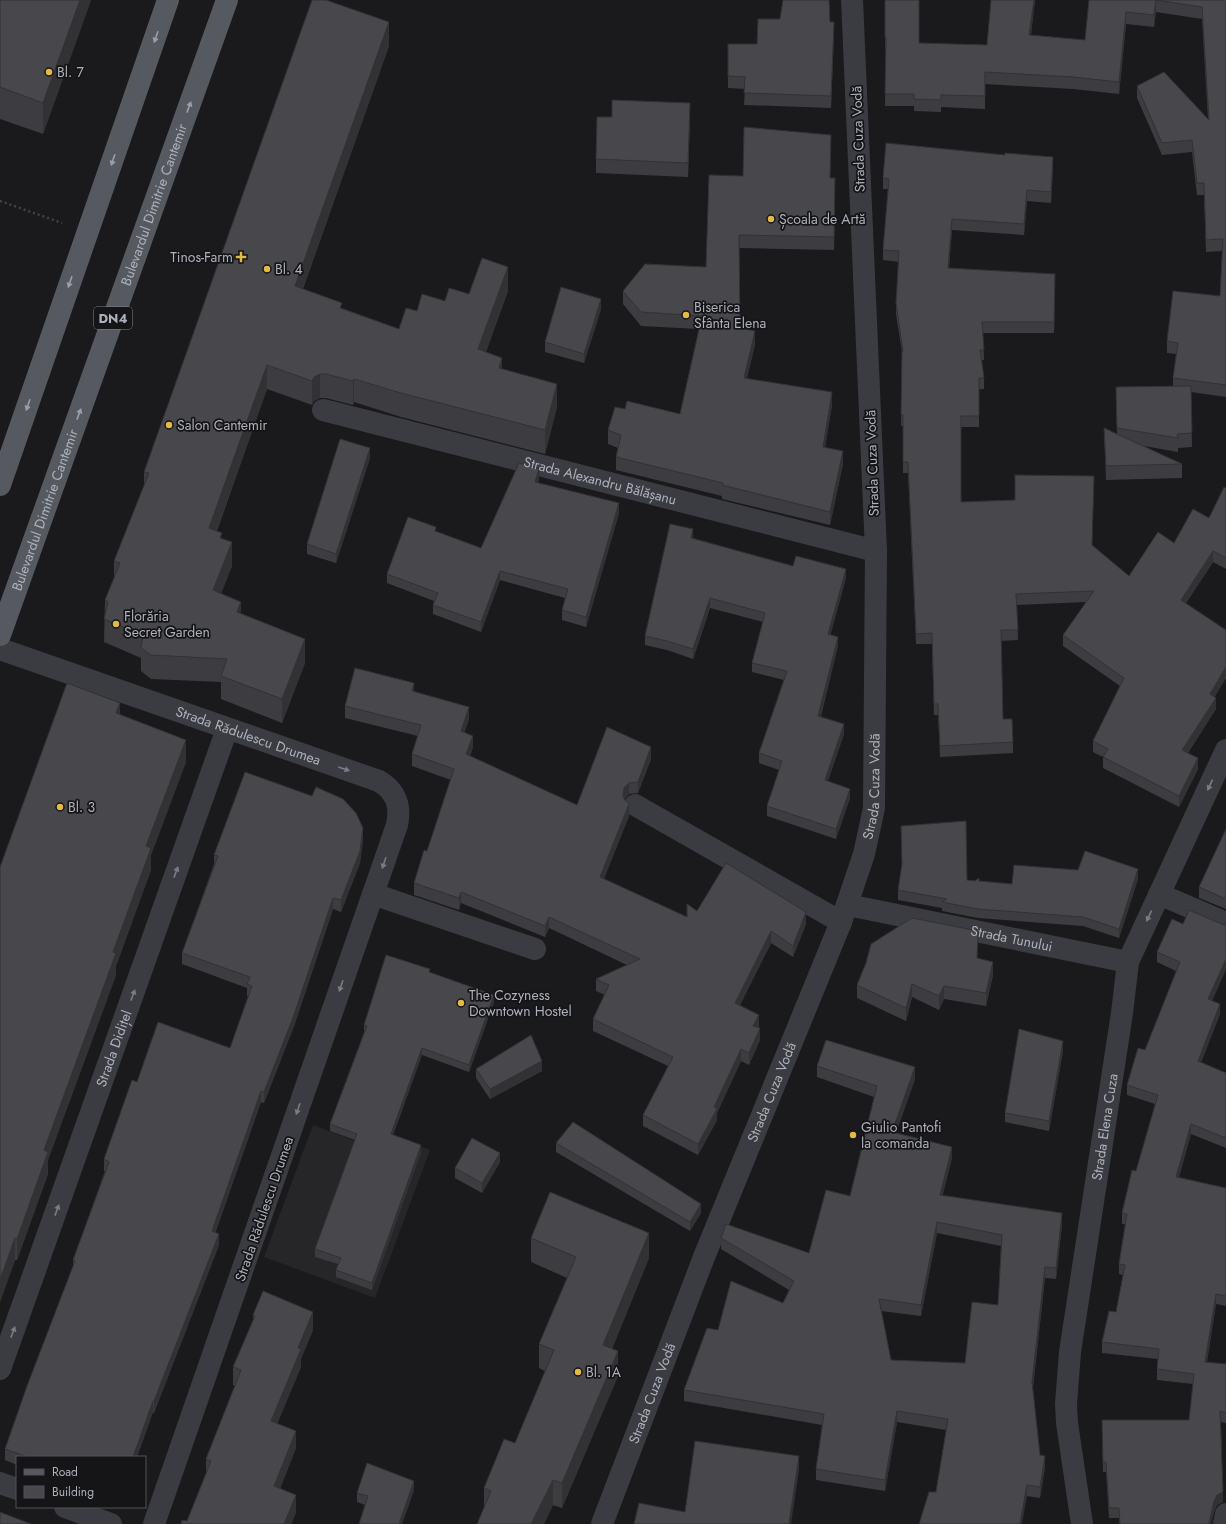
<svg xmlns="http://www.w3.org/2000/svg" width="1226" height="1524" font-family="Jost,sans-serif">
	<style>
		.built { fill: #262629 }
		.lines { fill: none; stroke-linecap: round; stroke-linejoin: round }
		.path { stroke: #414348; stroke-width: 2.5; stroke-dasharray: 2 3; stroke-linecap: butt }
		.minor { stroke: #3b3c41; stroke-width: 22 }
		.primary { stroke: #575960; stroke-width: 22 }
		.wall { fill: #3d3d41; fill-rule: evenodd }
		.shaded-wall { fill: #323235 }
		.building { fill: #47474c; stroke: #323235; fill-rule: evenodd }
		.oneway { fill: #9c9fa9 }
		.oneway2 { fill: #7a7c84 }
		.poi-dot { fill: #e6b848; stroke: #151517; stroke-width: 1.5 }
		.labels { text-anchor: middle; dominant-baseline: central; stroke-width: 3.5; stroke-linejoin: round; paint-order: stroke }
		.shield { fill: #151517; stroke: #7f828a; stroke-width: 1 }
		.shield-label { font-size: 13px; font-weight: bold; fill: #adb1bb }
		.poi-label { font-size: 14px; fill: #adb1bb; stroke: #151517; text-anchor: start }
		.street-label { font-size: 14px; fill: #adb1bb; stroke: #151517 }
	</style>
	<rect width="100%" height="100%" fill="#1a1a1c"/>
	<path class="built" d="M 313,1125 L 377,1149 L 383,1132 L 430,1150 L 375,1298 L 264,1257 Z"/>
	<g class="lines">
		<path class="path" d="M 0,201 L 62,223"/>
		<g class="minor">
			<path id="s1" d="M 323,410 L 876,551"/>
			<path id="s2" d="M 0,649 L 379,781 C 397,792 401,806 397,825 L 154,1524"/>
			<path d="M 635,805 L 841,922"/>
			<path d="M 373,894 L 535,949"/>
			<path d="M 1159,894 L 1226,923"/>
			<path id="s3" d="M 848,905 L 1128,962"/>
			<path id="s4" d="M 0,1369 L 227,729"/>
			<path d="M 0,1483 L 17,1489"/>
			<path d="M 65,1507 L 111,1524"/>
			<path id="s5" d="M 602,1524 L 704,1257 L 841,922 L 864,854 L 874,808 L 876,551 L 852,0"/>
			<path id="s6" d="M 1082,1524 L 1067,1423 L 1066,1404 L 1070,1352 L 1122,1013 L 1128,962 L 1226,750"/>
			<path d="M 1224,1524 L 1226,1514"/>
		</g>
		<g class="primary">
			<path d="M 0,485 L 168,0"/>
			<path id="s7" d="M 0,635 L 227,0"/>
		</g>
	</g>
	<g class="wall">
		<path d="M 0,0 L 91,0 L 43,134 L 0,119 Z"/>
		<path d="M 885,0 L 919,43 L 987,45 L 991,0 L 1035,0 L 1031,35 L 1085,40 L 1089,0 L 1226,0 L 1226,397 L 1191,392 L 1192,447 L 1178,448 L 1178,452 L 1144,446 L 1182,464 L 1182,478 L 1106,480 L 1104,428 L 1117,434 L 1116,387 L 1173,386 L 1173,378 L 1176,354 L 1167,353 L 1167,341 L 1220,296 L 1222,251 L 1206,252 L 1204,195 L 1197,195 L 1192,152 L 1162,155 L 1137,98 L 1137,86 L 1208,119 L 1202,19 L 1156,12 L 1154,27 L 1126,24 L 1119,94 L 1073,89 L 985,84 L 985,109 L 941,107 L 941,112 L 914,111 L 914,106 L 885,106 L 886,49 L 885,49 Z"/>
		<path d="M 780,19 L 830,22 L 834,34 L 831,108 L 744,105 L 745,89 L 728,88 L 728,44 L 757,44 Z"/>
		<path d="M 389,46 L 303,289 L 342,308 L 399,329 L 417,311 L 445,301 L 469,294 L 508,291 L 486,352 L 502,369 L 557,407 L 545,454 L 401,417 L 354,402 L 353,405 L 326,398 L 320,398 L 314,401 L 312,405 L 267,389 L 217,531 L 222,539 L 232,566 L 221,593 L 241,614 L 305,663 L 282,723 L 221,699 L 221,682 L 151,679 L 141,671 L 141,658 L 104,642 L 105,600 L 114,578 L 114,561 L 144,485 L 144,472 Z"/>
		<path d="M 612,117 L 690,117 L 688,177 L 596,173 L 596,159 Z"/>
		<path d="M 1053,168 L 1051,203 L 1027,201 L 1024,235 L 952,230 L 949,268 L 1055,284 L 1054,333 L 983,333 L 984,360 L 982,360 L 984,378 L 984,389 L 979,389 L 979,427 L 961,427 L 961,502 L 1092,546 L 1129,576 L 1174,543 L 1209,518 L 1226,488 L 1226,569 L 1213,562 L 1186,603 L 1226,678 L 1214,697 L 1216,709 L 1188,753 L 1198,769 L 1179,807 L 1103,768 L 1103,757 L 1093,752 L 1093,741 L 1120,686 L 1063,646 L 1063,635 L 1086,602 L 1017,605 L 1018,640 L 1001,641 L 1003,719 L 1013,742 L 1013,753 L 940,757 L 938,715 L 934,715 L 932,644 L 916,644 L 908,473 L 903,473 L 903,426 L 901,426 L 902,352 L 896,314 L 896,303 L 899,262 L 883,260 L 883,250 L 888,189 L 883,189 L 883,178 Z"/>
		<path d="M 743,176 L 830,178 L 835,192 L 834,250 L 739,248 L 740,328 L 755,344 L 747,378 L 832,405 L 825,447 L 843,464 L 830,525 L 722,499 L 722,496 L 616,470 L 616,457 L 618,448 L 608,444 L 608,430 L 625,409 L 680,414 L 699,329 L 641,326 L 623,304 L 623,291 L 706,267 Z"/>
		<path d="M 601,309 L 584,363 L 545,352 L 545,342 Z"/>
		<path d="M 370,458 L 336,563 L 307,554 L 307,544 Z"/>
		<path d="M 539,478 L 538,483 L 619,513 L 586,627 L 562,620 L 562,610 L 565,598 L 500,580 L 481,632 L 433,614 L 433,605 L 434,601 L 387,583 L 387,574 L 436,532 L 481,548 Z"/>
		<path d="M 693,538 L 793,566 L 846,578 L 830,635 L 838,646 L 821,716 L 844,734 L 828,781 L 850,798 L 836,839 L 767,816 L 767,806 L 779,770 L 759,763 L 759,753 L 784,680 L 752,672 L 752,663 L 763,622 L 710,608 L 693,659 L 667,650 L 645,645 L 645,636 Z"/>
		<path d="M 414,691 L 469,719 L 464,732 L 473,747 L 470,756 L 577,805 L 651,759 L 638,793 L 629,794 L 624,799 L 629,816 L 604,879 L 687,917 L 697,911 L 806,924 L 793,957 L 771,943 L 740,1005 L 759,1026 L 758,1028 L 760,1040 L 749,1065 L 741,1061 L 717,1113 L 717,1120 L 698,1155 L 643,1126 L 643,1115 L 668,1066 L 593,1031 L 593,1019 L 605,995 L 596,991 L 596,979 L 627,965 L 549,928 L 545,937 L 461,903 L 459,910 L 414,895 L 414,883 L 427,851 L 451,780 L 412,766 L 412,754 L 418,736 L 345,718 L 345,706 Z"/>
		<path d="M 120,715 L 186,762 L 151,855 L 151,870 L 116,966 L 116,975 L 48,1160 L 48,1174 L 17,1260 L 15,1260 L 0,1302 L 0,867 Z"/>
		<path d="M 1226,829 L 1226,909 L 1199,898 L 1199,887 Z"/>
		<path d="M 363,840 L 360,863 L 341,912 L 333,909 L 294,1026 L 264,1103 L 261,1102 L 215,1233 L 219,1245 L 154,1413 L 153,1412 L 137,1457 L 17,1457 L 17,1465 L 5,1460 L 5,1449 L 73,1266 L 73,1260 L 105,1171 L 104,1171 L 104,1159 L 137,1082 L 230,1048 L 248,996 L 247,996 L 247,988 L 182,964 L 182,953 L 214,864 L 214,855 Z"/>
		<path d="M 1138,879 L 1119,938 L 1083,926 L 978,918 L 942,911 L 942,908 L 898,900 L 898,890 L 967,880 L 1012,884 Z"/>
		<path d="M 1183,924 L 1226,925 L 1226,969 L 1212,1001 L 1220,1014 L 1201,1062 L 1226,1073 L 1226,1148 L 1191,1134 L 1179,1177 L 1226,1188 L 1226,1306 L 1216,1304 L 1207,1362 L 1226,1364 L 1226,1423 L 1221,1422 L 1223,1502 L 1217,1505 L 1214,1512 L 1211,1524 L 1119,1524 L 1119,1518 L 1109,1518 L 1106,1472 L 1103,1472 L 1102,1420 L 1189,1420 L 1193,1384 L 1157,1380 L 1157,1369 L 1158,1359 L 1102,1353 L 1102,1342 L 1116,1312 L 1123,1275 L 1119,1274 L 1119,1264 L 1125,1224 L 1122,1224 L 1122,1213 L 1136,1171 L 1155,1104 L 1127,1095 L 1127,1085 L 1145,1050 L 1176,971 L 1157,962 L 1157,952 Z"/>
		<path d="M 978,958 L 993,975 L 986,1006 L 944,999 L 939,1010 L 912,997 L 906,1021 L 857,998 L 857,985 Z"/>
		<path d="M 430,972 L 494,1002 L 469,1072 L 422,1055 L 393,1135 L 421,1152 L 372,1290 L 336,1277 L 336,1270 L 338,1264 L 315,1257 L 315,1249 L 355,1140 L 330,1131 L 330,1124 L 364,1032 L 364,1025 Z"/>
		<path d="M 1063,1051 L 1049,1131 L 1005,1122 L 1005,1113 Z"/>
		<path d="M 817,1066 L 915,1079 L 896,1133 L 952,1158 L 942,1196 L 1062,1224 L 1056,1279 L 1045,1278 L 1033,1388 L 1040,1455 L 1045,1467 L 1040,1498 L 1027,1496 L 936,1492 L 946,1430 L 897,1422 L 885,1491 L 816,1480 L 816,1469 L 822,1425 L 684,1401 L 684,1390 L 718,1330 L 783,1303 L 789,1290 L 721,1249 L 721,1238 L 809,1253 L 850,1196 L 874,1097 L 817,1077 ZM 937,1233 L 1001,1246 L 998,1305 L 965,1363 L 891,1360 L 881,1311 L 921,1316 Z"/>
		<path d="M 476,1069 L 542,1071 L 490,1099 L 476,1078 Z"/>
		<path d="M 556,1143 L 701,1213 L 690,1231 L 556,1152 Z"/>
		<path d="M 500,1162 L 482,1193 L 455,1178 L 455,1168 Z"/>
		<path d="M 531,1238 L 649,1258 L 612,1349 L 618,1376 L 562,1508 L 553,1505 L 544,1524 L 477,1524 L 484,1508 L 484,1488 L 515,1443 L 545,1371 L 539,1368 L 539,1344 L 567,1278 L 531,1262 Z"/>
		<path d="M 253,1315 L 313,1330 L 301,1359 L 301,1367 L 277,1423 L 296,1448 L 280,1489 L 296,1513 L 291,1524 L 181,1524 L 187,1521 L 206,1475 L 206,1459 L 235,1386 L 233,1385 L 233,1367 L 253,1320 Z"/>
		<path d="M 414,1490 L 402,1524 L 359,1524 L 365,1505 L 357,1502 L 357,1493 Z"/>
	</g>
	<g class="shaded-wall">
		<path d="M 80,0 L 91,0 L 43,134 L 43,103 Z"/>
		<path d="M 1034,0 L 1035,0 L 1029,47 L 1029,35 Z"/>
		<path d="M 1156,0 L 1156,12 L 1154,27 L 1154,15 Z"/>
		<path d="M 1126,12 L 1126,24 L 1119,94 L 1119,82 Z"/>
		<path d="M 389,22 L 389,46 L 295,310 L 295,286 Z"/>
		<path d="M 834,22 L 834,34 L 831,108 L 831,96 Z"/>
		<path d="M 690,103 L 690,117 L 688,177 L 688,163 Z"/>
		<path d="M 1053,157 L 1053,168 L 1051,203 L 1051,192 Z"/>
		<path d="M 835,178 L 835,192 L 834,250 L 834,237 Z"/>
		<path d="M 1027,190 L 1027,201 L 1024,235 L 1024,224 Z"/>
		<path d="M 952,219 L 952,230 L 948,279 L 948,268 Z"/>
		<path d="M 508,267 L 508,291 L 478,373 L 478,349 Z"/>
		<path d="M 1055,274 L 1055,284 L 1054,333 L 1054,322 Z"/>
		<path d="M 601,299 L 601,309 L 584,363 L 584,354 Z"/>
		<path d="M 755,331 L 755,344 L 744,391 L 744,378 Z"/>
		<path d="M 502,358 L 502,381 L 499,368 Z"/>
		<path d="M 267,365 L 267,389 L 209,551 L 209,528 Z"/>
		<path d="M 320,374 L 320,398 L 314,401 L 312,405 L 312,381 L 314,377 Z"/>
		<path d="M 354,379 L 354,402 L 353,405 L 353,381 Z"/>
		<path d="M 557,384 L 557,407 L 545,454 L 545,430 Z"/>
		<path d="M 832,392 L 832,405 L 823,460 L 823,447 Z"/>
		<path d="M 370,448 L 370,458 L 336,563 L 336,554 Z"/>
		<path d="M 843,451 L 843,464 L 830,525 L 830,512 Z"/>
		<path d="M 539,469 L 539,478 L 535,492 L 535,482 Z"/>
		<path d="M 619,503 L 619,513 L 586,627 L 586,617 Z"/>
		<path d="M 693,529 L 693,538 L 691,538 Z"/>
		<path d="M 232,542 L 232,566 L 213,614 L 213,590 Z"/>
		<path d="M 1213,551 L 1213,562 L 1181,611 L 1181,600 Z"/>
		<path d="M 846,569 L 846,578 L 828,644 L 828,634 Z"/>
		<path d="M 500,571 L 500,580 L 481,632 L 481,622 Z"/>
		<path d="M 710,598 L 710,608 L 693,659 L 693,649 Z"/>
		<path d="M 241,602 L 241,625 L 237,612 Z"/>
		<path d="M 838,637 L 838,646 L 818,725 L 818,716 Z"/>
		<path d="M 305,639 L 305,663 L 282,723 L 282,699 Z"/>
		<path d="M 1226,667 L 1226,678 L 1210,705 L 1210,694 Z"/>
		<path d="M 414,683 L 414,694 L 412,691 Z"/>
		<path d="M 1216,698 L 1216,709 L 1182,761 L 1182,750 Z"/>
		<path d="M 120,703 L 120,724 L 116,713 Z"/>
		<path d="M 469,707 L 469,719 L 461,743 L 461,731 Z"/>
		<path d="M 844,724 L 844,734 L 825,789 L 825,780 Z"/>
		<path d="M 473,736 L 473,747 L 466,766 L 466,754 Z"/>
		<path d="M 186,740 L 186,762 L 151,855 L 151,870 L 116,966 L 116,975 L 48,1160 L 48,1174 L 17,1260 L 17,1239 L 44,1150 L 113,952 L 146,846 Z"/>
		<path d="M 651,747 L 651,759 L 638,793 L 638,782 Z"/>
		<path d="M 1198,758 L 1198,769 L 1179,807 L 1179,796 Z"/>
		<path d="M 629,783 L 629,794 L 624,799 L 623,794 L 624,788 Z"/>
		<path d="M 850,789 L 850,798 L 836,839 L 836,829 Z"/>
		<path d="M 629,804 L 629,816 L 600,888 L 600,877 Z"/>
		<path d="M 363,828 L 363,840 L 360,863 L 341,912 L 341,900 Z"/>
		<path d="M 1138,869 L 1138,879 L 1119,938 L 1119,929 Z"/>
		<path d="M 461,892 L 461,903 L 459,910 L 459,898 Z"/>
		<path d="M 333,898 L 333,909 L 294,1026 L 264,1103 L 264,1092 Z"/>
		<path d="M 806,912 L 806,924 L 793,957 L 793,946 Z"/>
		<path d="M 549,917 L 549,928 L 545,937 L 545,926 Z"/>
		<path d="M 771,931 L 771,943 L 735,1015 L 735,1003 Z"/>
		<path d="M 1226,959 L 1226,969 L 1208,1010 L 1208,999 Z"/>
		<path d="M 993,962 L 993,975 L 986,1006 L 986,993 Z"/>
		<path d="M 912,984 L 912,997 L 906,1021 L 906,1008 Z"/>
		<path d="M 944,986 L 944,999 L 939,1010 L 939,996 Z"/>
		<path d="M 494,995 L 494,1002 L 469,1072 L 469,1065 Z"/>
		<path d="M 1220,1004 L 1220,1014 L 1198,1071 L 1198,1061 Z"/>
		<path d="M 759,1015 L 759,1026 L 753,1038 L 753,1026 Z"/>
		<path d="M 760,1028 L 760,1040 L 749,1065 L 749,1053 Z"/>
		<path d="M 1063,1041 L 1063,1051 L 1049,1131 L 1049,1121 Z"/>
		<path d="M 422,1048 L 422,1055 L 391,1141 L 391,1134 Z"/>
		<path d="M 741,1049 L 741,1061 L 717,1113 L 717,1120 L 698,1155 L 698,1144 L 714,1107 Z"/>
		<path d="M 542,1061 L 542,1071 L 490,1099 L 490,1089 Z"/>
		<path d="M 915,1067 L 915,1079 L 892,1143 L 892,1132 Z"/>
		<path d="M 261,1091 L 261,1102 L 212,1243 L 212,1231 Z"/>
		<path d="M 1191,1124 L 1191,1134 L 1176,1187 L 1176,1177 Z"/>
		<path d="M 421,1145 L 421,1152 L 372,1290 L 372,1283 Z"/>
		<path d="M 952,1147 L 952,1158 L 940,1207 L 940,1195 Z"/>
		<path d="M 500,1153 L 500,1162 L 482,1193 L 482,1183 Z"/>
		<path d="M 701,1204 L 701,1213 L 690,1231 L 690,1222 Z"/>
		<path d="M 1062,1213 L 1062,1224 L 1056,1279 L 1056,1268 Z"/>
		<path d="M 937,1222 L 937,1233 L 921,1316 L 921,1305 Z"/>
		<path d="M 649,1233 L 649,1258 L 603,1370 L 603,1345 Z"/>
		<path d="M 219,1234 L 219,1245 L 154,1413 L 154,1401 Z"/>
		<path d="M 15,1238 L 15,1260 L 0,1302 L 0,1280 Z"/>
		<path d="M 1045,1267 L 1045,1278 L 1032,1393 L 1032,1382 Z"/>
		<path d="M 1216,1294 L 1216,1304 L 1205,1372 L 1205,1362 Z"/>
		<path d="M 313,1312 L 313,1330 L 301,1359 L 301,1367 L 271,1439 L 271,1421 L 298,1348 Z"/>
		<path d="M 618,1351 L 618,1376 L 562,1508 L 562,1483 Z"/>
		<path d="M 153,1401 L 153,1412 L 137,1457 L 133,1457 Z"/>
		<path d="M 897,1411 L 897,1422 L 885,1491 L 885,1480 Z"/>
		<path d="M 296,1431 L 296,1448 L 274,1504 L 274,1486 Z"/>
		<path d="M 799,1456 L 799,1470 L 791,1524 L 789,1524 Z"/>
		<path d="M 1045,1456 L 1045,1467 L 1040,1498 L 1040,1487 Z"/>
		<path d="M 553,1480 L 553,1505 L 544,1524 L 531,1524 Z"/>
		<path d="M 414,1481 L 414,1490 L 402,1524 L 399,1524 Z"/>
		<path d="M 1027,1485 L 1027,1496 L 1022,1524 L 1020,1524 Z"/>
		<path d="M 1223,1492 L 1223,1502 L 1217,1505 L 1214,1512 L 1211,1524 L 1209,1524 L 1214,1501 L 1217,1495 Z"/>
		<path d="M 296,1495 L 296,1513 L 291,1524 L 284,1524 Z"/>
	</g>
	<g class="building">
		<path d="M 0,0 L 80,0 L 43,103 L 0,87 Z"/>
		<path d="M 312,0 L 326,0 L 389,22 L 295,286 L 342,303 L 340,308 L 399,329 L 406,308 L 417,311 L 422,294 L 445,301 L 449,288 L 469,294 L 482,258 L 508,267 L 478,349 L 502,358 L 499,368 L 557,384 L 545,430 L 401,393 L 354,379 L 353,381 L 326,374 L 320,374 L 314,377 L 312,381 L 267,365 L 209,528 L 222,533 L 220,538 L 232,542 L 213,590 L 241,602 L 237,612 L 305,639 L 282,699 L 221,676 L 227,659 L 151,655 L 141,648 L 143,635 L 104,619 L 108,602 L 105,600 L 120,563 L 114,561 L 149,473 L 144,472 Z"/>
		<path d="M 783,0 L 829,0 L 830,22 L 834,22 L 831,96 L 744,93 L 745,77 L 728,76 L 728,44 L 757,44 L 758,19 L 780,19 Z"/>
		<path d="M 885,0 L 919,0 L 919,43 L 987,45 L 991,0 L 1034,0 L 1029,35 L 1085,40 L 1089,0 L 1226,0 L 1226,385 L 1173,378 L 1178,343 L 1167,341 L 1173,291 L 1220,296 L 1223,239 L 1206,240 L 1204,183 L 1197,183 L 1192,140 L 1162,143 L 1137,86 L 1164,72 L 1209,120 L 1202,7 L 1156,0 L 1154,15 L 1126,12 L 1119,82 L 1073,77 L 985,72 L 985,96 L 941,95 L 941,100 L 914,99 L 914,94 L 885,94 L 886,37 L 885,37 Z"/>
		<path d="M 612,100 L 690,103 L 688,163 L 596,159 L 597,117 L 612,117 Z"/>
		<path d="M 744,127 L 831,135 L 830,178 L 835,178 L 834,237 L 739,235 L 740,328 L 755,331 L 744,378 L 832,392 L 823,447 L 843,451 L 830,512 L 722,485 L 723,483 L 616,457 L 621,435 L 608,430 L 615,407 L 625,409 L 627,401 L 680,414 L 702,316 L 641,312 L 623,291 L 645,264 L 706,267 L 709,175 L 743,176 Z"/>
		<path d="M 886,143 L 1005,155 L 1005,153 L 1053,157 L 1051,192 L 1027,190 L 1024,224 L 952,219 L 948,268 L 1055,274 L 1054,322 L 982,322 L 984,350 L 980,350 L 984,378 L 979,378 L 979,416 L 961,416 L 961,502 L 1015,500 L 1015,475 L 1094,476 L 1092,545 L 1129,576 L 1158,532 L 1174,543 L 1193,509 L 1209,518 L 1224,487 L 1226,488 L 1226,558 L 1213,551 L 1181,600 L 1226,630 L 1226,667 L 1210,694 L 1216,698 L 1182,750 L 1198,758 L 1179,796 L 1103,757 L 1108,749 L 1093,741 L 1124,678 L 1063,635 L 1094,591 L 1016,594 L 1018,630 L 1001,630 L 1003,719 L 1012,719 L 1013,742 L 940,746 L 938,704 L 934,704 L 932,633 L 916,634 L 908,462 L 903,462 L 903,415 L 901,415 L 902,351 L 903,351 L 896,303 L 899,251 L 883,250 L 889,179 L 883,178 Z"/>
		<path d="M 561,287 L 601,299 L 584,354 L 545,342 Z"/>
		<path d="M 1191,386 L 1192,433 L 1177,434 L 1178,438 L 1117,428 L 1116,387 Z"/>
		<path d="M 1104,428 L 1182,464 L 1106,466 Z"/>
		<path d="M 340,439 L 370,448 L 336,554 L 307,544 Z"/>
		<path d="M 519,463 L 539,469 L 535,482 L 619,503 L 586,617 L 562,610 L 568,589 L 500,571 L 481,622 L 433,605 L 438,593 L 387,574 L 408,517 L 436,527 L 435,531 L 481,548 Z"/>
		<path d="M 670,524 L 693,529 L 691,538 L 793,566 L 796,556 L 846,569 L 828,634 L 838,637 L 818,716 L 844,724 L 825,780 L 850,789 L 836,829 L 767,806 L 782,761 L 759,753 L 787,671 L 752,663 L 765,613 L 710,598 L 693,649 L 667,641 L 645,636 Z"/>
		<path d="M 355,668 L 414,683 L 412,691 L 469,707 L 461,731 L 473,736 L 466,754 L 577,805 L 607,727 L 651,747 L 638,782 L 629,783 L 624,788 L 623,794 L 624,799 L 629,804 L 600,877 L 687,917 L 687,904 L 697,911 L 726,863 L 806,912 L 793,946 L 771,931 L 735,1003 L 759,1015 L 753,1026 L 760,1028 L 749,1053 L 741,1049 L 714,1107 L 717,1109 L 698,1144 L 643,1115 L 673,1057 L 593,1019 L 609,985 L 596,979 L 640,959 L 549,917 L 545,926 L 461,892 L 459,898 L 414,883 L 424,850 L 427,851 L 454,769 L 412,754 L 421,725 L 345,706 Z"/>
		<path d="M 67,683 L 120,703 L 116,713 L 186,740 L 146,846 L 151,848 L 113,952 L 116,953 L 44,1150 L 48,1152 L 17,1239 L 15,1238 L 0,1280 L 0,867 Z"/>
		<path d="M 245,772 L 312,796 L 316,787 L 343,799 L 356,813 L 363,828 L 360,851 L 341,900 L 333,898 L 294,1015 L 264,1092 L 261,1091 L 212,1231 L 219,1234 L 154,1401 L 153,1401 L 133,1457 L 28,1457 L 5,1449 L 27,1386 L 75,1261 L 73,1260 L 109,1162 L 104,1159 L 132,1080 L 137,1082 L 158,1022 L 230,1048 L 252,986 L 247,984 L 250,977 L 182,953 L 218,856 L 214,855 Z"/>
		<path d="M 966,821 L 967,880 L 975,881 L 979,878 L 979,881 L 1012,884 L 1014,865 L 1078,870 L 1085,851 L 1138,869 L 1119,929 L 1083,917 L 978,909 L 942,902 L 947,899 L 898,890 L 902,864 L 901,826 Z"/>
		<path d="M 1226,829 L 1226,899 L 1199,887 Z"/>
		<path d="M 1189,910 L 1221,924 L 1226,925 L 1226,959 L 1208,999 L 1220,1004 L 1198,1061 L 1226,1073 L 1226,1138 L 1191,1124 L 1176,1177 L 1226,1188 L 1226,1296 L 1216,1294 L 1205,1362 L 1226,1364 L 1226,1413 L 1220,1411 L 1223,1492 L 1217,1495 L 1214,1501 L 1209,1524 L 1120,1524 L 1119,1508 L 1109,1508 L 1106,1462 L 1103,1462 L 1102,1420 L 1189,1420 L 1194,1374 L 1157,1369 L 1159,1349 L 1102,1342 L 1109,1311 L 1116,1312 L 1125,1265 L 1119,1264 L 1127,1214 L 1122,1213 L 1132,1170 L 1136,1171 L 1158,1095 L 1127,1085 L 1138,1048 L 1145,1050 L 1180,962 L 1157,952 L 1172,919 L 1183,924 Z"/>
		<path d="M 912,918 L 978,931 L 977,958 L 993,962 L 986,993 L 944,986 L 939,996 L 912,984 L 906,1008 L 857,985 L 866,963 L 871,944 Z"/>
		<path d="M 386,955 L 430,969 L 429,972 L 494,995 L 469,1065 L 422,1048 L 391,1134 L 421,1145 L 372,1283 L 336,1270 L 341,1258 L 315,1249 L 357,1134 L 330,1124 L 367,1026 L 364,1025 Z"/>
		<path d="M 1019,1029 L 1063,1041 L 1049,1121 L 1005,1113 Z"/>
		<path d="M 531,1035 L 542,1061 L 490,1089 L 476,1069 Z"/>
		<path d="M 826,1040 L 915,1067 L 892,1132 L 952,1147 L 940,1195 L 1062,1213 L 1056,1268 L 1045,1267 L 1032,1382 L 1040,1455 L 1045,1456 L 1040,1487 L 1027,1485 L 1020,1524 L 919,1524 L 929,1492 L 936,1492 L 948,1419 L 897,1411 L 885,1480 L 816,1469 L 824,1414 L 684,1390 L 707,1328 L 718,1330 L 731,1281 L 783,1303 L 794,1281 L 721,1238 L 726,1224 L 809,1253 L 826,1190 L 850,1196 L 877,1086 L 817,1066 ZM 937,1222 L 1002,1235 L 998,1305 L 972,1302 L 965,1363 L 891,1360 L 879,1299 L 921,1305 Z"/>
		<path d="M 573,1122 L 701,1204 L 690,1222 L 556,1143 Z"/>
		<path d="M 472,1138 L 500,1153 L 482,1183 L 455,1168 Z"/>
		<path d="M 550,1192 L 649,1233 L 603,1345 L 618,1351 L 562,1483 L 553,1480 L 531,1524 L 477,1524 L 491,1491 L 484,1488 L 504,1439 L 515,1443 L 554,1350 L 539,1344 L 576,1257 L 531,1238 Z"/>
		<path d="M 263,1291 L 313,1312 L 298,1348 L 301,1349 L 271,1421 L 296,1431 L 274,1486 L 296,1495 L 284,1524 L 181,1524 L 182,1520 L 187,1521 L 211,1461 L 206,1459 L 241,1370 L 233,1367 L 255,1316 L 253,1315 Z"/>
		<path d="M 695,1441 L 799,1456 L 789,1524 L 634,1524 L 639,1503 L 685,1512 Z"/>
		<path d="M 367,1463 L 414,1481 L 399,1524 L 359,1524 L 368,1496 L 357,1493 Z"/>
		<path d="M 0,1512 L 31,1524 L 0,1524 Z"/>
	</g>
	<defs><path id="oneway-solid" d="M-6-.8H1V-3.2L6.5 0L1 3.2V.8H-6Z"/></defs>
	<g class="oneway">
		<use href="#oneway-solid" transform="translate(156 37) rotate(109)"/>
		<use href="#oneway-solid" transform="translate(189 107) rotate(-70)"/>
		<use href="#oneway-solid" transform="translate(113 160) rotate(109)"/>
		<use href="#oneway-solid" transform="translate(70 282) rotate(109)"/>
		<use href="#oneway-solid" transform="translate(28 405) rotate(109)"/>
		<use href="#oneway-solid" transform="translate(79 414) rotate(-70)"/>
	</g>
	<g class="oneway2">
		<use href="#oneway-solid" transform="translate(344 769) rotate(19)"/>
		<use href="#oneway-solid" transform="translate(1210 785) rotate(115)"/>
		<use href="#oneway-solid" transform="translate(384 863) rotate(109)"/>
		<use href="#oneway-solid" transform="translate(176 872) rotate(-70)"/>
		<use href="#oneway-solid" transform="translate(1149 916) rotate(115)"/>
		<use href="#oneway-solid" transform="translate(341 986) rotate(109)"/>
		<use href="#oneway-solid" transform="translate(133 995) rotate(-70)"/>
		<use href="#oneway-solid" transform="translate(298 1109) rotate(109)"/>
		<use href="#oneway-solid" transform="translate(57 1210) rotate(-70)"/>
		<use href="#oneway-solid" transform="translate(13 1332) rotate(-70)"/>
	</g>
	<g class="poi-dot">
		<circle cx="49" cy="72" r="4"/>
		<circle cx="771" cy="219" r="4"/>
		<path d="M239 251h4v4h4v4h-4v4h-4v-4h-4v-4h4z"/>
		<circle cx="267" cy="269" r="4"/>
		<circle cx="686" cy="315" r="4"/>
		<circle cx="169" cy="425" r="4"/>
		<circle cx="116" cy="624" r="4"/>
		<circle cx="60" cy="807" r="4"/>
		<circle cx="461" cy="1003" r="4"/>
		<circle cx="853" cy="1135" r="4"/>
		<circle cx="578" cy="1372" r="4"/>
	</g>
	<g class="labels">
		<rect class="shield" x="94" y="307" width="38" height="22" rx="3"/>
		<g class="shield-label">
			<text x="113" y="318">DN4</text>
		</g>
		<g class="poi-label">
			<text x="57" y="72">Bl. 7</text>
			<text x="779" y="219">Școala de Artă</text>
			<text x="233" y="257" text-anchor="end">Tinos-Farm</text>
			<text x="275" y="269">Bl. 4</text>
			<text x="694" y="307">Biserica<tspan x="694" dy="16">Sfânta Elena</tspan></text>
			<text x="177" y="425">Salon Cantemir</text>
			<text x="124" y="616">Florăria<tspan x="124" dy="16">Secret Garden</tspan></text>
			<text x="68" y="807">Bl. 3</text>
			<text x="469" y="995">The Cozyness<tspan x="469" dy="16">Downtown Hostel</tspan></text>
			<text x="861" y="1127">Giulio Pantofi<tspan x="861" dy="16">la comanda</tspan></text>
			<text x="586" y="1372">Bl. 1A</text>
		</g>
		<g class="street-label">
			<text transform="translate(858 139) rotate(-92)">Strada Cuza Vodă</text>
			<text stroke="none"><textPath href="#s7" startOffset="457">Bulevardul Dimitrie Cantemir</textPath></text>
			<text transform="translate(872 463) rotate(-92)">Strada Cuza Vodă</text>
			<text stroke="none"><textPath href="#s1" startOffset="286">Strada Alexandru Bălășanu</textPath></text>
			<text stroke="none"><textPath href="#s7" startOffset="133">Bulevardul Dimitrie Cantemir</textPath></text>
			<text stroke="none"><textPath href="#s2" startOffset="263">Strada Rădulescu Drumea</textPath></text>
			<text stroke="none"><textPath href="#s5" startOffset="788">Strada Cuza Vodă</textPath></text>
			<text stroke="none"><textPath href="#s3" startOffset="167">Strada Tunului</textPath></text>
			<text stroke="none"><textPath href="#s4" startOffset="340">Strada Didițel</textPath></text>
			<text stroke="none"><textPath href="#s5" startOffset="464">Strada Cuza Vodă</textPath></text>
			<text stroke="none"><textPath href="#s6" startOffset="401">Strada Elena Cuza</textPath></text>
			<text transform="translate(264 1209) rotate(-71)">Strada Rădulescu Drumea</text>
			<text stroke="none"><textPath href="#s5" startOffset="140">Strada Cuza Vodă</textPath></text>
		</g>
	</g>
	<rect x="16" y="1456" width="130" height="52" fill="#151517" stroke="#525359"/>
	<rect x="24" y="1469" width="20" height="6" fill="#575960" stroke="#525359"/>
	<text x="52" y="1476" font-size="12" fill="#adb1bb">Road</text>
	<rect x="24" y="1486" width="20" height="12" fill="#47474c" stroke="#525359"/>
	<text x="52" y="1496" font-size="12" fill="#adb1bb">Building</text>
</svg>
